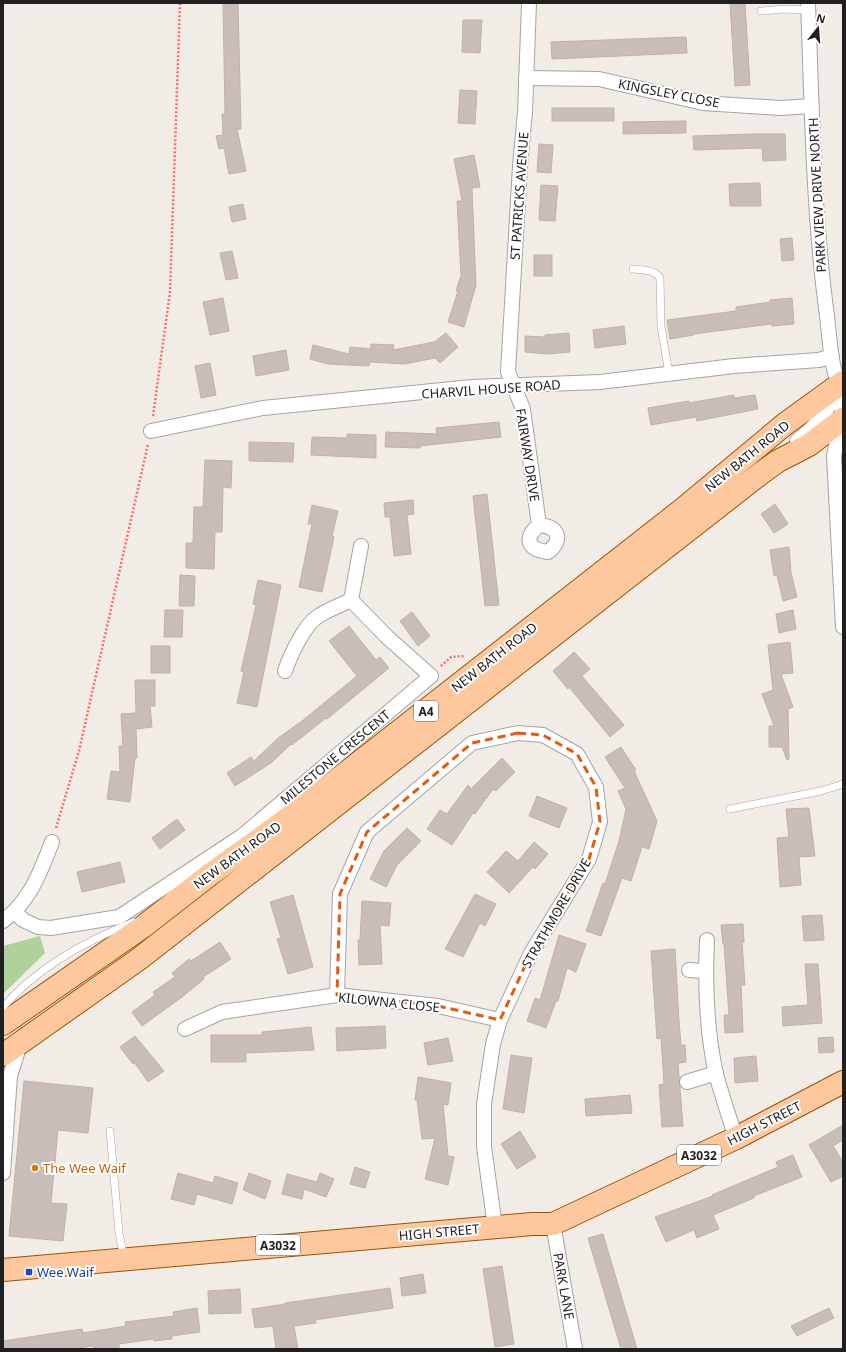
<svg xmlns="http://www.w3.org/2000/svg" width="846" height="1352" font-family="'Noto Sans',sans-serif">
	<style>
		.forest { fill: #b1d19a }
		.building { fill: #c8bdb9; stroke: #c3b0a8 }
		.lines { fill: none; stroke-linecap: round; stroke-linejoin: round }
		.service-casing { stroke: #a4a4a4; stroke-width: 8 }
		.minor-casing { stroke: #a4a4a4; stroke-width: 16 }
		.primary-casing { stroke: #9c5300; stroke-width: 24 }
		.path { stroke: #fd6b6f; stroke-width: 2.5; stroke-dasharray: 2 2; stroke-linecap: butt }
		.service { stroke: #fff; stroke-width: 7 }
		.minor { stroke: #fff; stroke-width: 14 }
		.primary { stroke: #fec89e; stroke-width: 22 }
		.marked { fill: none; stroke: #e8590c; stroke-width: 3; stroke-dasharray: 8 5; stroke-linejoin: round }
		.food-dot { fill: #e8710a; stroke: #fff; stroke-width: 1.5 }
		.transit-dot { fill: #1a4fb4; stroke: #fff; stroke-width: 1.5 }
		.labels { text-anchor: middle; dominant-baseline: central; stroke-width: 4; stroke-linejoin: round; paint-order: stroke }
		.shield { fill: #fff; stroke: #636363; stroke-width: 1 }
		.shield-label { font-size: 12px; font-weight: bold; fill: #202020 }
		.street-label { font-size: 13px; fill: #202020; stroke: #fff }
		.food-label { font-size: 13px; fill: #c56008; stroke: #fff; text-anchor: start }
		.transit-label { font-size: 13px; fill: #164399; stroke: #fff; text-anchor: start }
	</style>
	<rect width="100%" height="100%" fill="#f1ece6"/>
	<path class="forest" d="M 40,936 L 45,953 L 3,994 L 3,946 Z"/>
	<g class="building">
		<path d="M 223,3 L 238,3 L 241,129 L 237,129 L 246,171 L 229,174 L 224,148 L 219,149 L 216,136 L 223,135 L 222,114 L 225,114 Z"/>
		<path d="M 730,3 L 745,3 L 750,85 L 735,86 Z"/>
		<path d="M 463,20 L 482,20 L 480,53 L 462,52 Z"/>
		<path d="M 686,37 L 687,53 L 552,59 L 551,42 Z"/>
		<path d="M 460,90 L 477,91 L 475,124 L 458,123 Z"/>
		<rect x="552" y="108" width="62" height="13"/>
		<path d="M 686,121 L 686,133 L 623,134 L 623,122 Z"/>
		<path d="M 754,134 L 785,134 L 786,160 L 763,161 L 762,148 L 694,150 L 693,136 Z"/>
		<path d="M 539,144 L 553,145 L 551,173 L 537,172 Z"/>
		<path d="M 474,155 L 480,187 L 472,188 L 476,285 L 464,327 L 448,322 L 458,291 L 456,291 L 461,275 L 457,201 L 462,201 L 454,159 Z"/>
		<path d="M 760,183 L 761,206 L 730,206 L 729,184 Z"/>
		<path d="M 541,185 L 558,186 L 555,221 L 539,220 Z"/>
		<path d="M 243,204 L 246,219 L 232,222 L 229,207 Z"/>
		<path d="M 792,238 L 794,260 L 782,261 L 780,239 Z"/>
		<path d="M 232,251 L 238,278 L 226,280 L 220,253 Z"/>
		<rect x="534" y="255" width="18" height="21"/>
		<path d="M 223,298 L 229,331 L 210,335 L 203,302 Z"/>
		<path d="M 792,298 L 794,324 L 772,326 L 771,324 L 694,334 L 694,335 L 670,339 L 667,320 L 736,311 L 736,307 L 770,302 L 770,300 Z"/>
		<path d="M 624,326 L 626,344 L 595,348 L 593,330 Z"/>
		<path d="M 446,333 L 458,347 L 440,363 L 435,358 L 404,364 L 370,362 L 369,366 L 328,364 L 310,359 L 313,345 L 349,354 L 350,347 L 371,349 L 371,344 L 394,345 L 393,350 L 434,342 Z"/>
		<path d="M 569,333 L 570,352 L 547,354 L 525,352 L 525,336 L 545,337 L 545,335 Z"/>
		<path d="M 286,350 L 289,370 L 256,376 L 253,356 Z"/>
		<path d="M 210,363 L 216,395 L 201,398 L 195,366 Z"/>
		<path d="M 734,395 L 734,398 L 755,395 L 758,409 L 697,421 L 696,417 L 651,425 L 648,408 L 689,401 L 689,403 Z"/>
		<path d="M 499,422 L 501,437 L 420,446 L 420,448 L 385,447 L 386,432 L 437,434 L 436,428 Z"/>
		<path d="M 347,434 L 376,435 L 376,458 L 311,455 L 312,437 L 347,438 Z"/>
		<path d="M 249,442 L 294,443 L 293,462 L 249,461 Z"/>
		<path d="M 205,460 L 232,461 L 231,488 L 223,487 L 222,532 L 215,532 L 214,569 L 186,568 L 186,543 L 193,543 L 194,507 L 203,507 Z"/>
		<path d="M 487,494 L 499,605 L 485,606 L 473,496 Z"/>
		<path d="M 413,500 L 414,514 L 407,515 L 411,554 L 394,556 L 390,517 L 385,517 L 384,503 Z"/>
		<path d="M 775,504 L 788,524 L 774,533 L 761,514 Z"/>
		<path d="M 312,505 L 338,511 L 332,536 L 334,537 L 322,592 L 299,587 L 312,524 L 308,524 Z"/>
		<path d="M 789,547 L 791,573 L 797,597 L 783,601 L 777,575 L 774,576 L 770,550 Z"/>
		<path d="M 180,575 L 195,576 L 194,606 L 179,606 Z"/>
		<path d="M 258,580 L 281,585 L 257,707 L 237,703 L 244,672 L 241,671 L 256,605 L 253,604 Z"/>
		<path d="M 165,610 L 183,610 L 182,637 L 164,637 Z"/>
		<path d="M 793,610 L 796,629 L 779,633 L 776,614 Z"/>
		<path d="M 412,612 L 430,636 L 418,646 L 400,621 Z"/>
		<path d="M 349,626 L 376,660 L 380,657 L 389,668 L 327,719 L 326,718 L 292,745 L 291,744 L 271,763 L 235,786 L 227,773 L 251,757 L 254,761 L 278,738 L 302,721 L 357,676 L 329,641 Z"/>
		<path d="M 790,642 L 793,673 L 781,674 L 793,707 L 788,709 L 789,759 L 787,760 L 782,747 L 769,747 L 769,726 L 774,726 L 762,694 L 773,690 L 768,645 Z"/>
		<rect x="151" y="646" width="19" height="27"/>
		<path d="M 574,652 L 590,669 L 582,676 L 624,725 L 610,737 L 569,687 L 568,689 L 553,671 Z"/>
		<path d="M 135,680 L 155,680 L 155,706 L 150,706 L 152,727 L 136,729 L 137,758 L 135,758 L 130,802 L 107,799 L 111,771 L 120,772 L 119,746 L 123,746 L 121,714 L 136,713 Z"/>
		<path d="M 621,747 L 636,770 L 634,771 L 657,821 L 649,849 L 642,847 L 631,881 L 622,878 L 601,936 L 586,931 L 603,883 L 605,884 L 619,841 L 626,809 L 618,791 L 625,788 L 605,757 Z"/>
		<path d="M 502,758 L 515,772 L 496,791 L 493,789 L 486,799 L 481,797 L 485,800 L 475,814 L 473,813 L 452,845 L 427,829 L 440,810 L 447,814 L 468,785 L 471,789 Z"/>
		<path d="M 537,796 L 567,808 L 559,828 L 529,816 Z"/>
		<path d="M 809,808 L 815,856 L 799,857 L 801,885 L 780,887 L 777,838 L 789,837 L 786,809 Z"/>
		<path d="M 177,819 L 185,830 L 160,849 L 152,838 Z"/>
		<path d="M 407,828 L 421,841 L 397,865 L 386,887 L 370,879 L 384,851 Z"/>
		<path d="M 534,842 L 548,854 L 535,869 L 533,867 L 509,893 L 487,872 L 506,851 L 518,861 Z"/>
		<path d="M 120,862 L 125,882 L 82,892 L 77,872 Z"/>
		<path d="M 475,894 L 496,904 L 485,926 L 480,923 L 463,957 L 445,949 Z"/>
		<path d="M 293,895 L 313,967 L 288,974 L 277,939 L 281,938 L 270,902 Z"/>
		<path d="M 362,901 L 391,903 L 389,926 L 380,925 L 382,964 L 359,965 L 358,940 L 360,940 Z"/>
		<path d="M 822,915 L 824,940 L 804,941 L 802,916 Z"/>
		<path d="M 743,924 L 744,942 L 742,942 L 745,985 L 741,985 L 743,1032 L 725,1033 L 724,1015 L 729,1015 L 724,944 L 723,944 L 721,925 Z"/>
		<path d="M 559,935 L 586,944 L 576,972 L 567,968 L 558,1001 L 556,1001 L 546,1028 L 527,1021 L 535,998 L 540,1000 Z"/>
		<path d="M 220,942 L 231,959 L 203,977 L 204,979 L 182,997 L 142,1026 L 132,1012 L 155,995 L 153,992 L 175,977 L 172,973 L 189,959 L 191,961 Z"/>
		<path d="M 675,949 L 679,1021 L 681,1045 L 685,1045 L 686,1062 L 678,1063 L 683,1126 L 662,1127 L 659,1085 L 664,1084 L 661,1038 L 657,1039 L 651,951 Z"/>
		<path d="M 805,964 L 818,964 L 822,1023 L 783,1026 L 782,1007 L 808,1005 Z"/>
		<path d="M 385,1026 L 386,1048 L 337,1051 L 336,1028 Z"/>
		<path d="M 311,1027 L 314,1050 L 246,1053 L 246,1062 L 211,1062 L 211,1035 L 262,1035 L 262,1032 Z"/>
		<path d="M 135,1036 L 164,1071 L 148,1082 L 134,1062 L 133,1064 L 120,1047 Z"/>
		<path d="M 833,1037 L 834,1052 L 819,1053 L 818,1038 Z"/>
		<path d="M 448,1038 L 453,1061 L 428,1065 L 424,1043 Z"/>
		<path d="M 511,1055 L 532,1058 L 524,1113 L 503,1109 Z"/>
		<path d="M 756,1056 L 758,1081 L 735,1083 L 734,1058 Z"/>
		<path d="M 418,1077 L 451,1083 L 448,1105 L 443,1104 L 448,1156 L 454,1157 L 448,1185 L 425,1179 L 435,1138 L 422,1139 L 417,1100 L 415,1100 Z"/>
		<path d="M 24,1081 L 93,1088 L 88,1133 L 58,1130 L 51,1203 L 67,1204 L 63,1241 L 9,1236 Z"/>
		<path d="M 630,1095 L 632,1113 L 586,1116 L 585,1099 Z"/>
		<path d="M 843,1125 L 843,1140 L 833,1146 L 843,1162 L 843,1176 L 831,1182 L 809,1145 Z"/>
		<path d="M 520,1131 L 536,1157 L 517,1169 L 501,1144 Z"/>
		<path d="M 793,1155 L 802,1177 L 754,1196 L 754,1198 L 713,1215 L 719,1229 L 697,1238 L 694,1230 L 666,1242 L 655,1217 L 713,1196 L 712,1195 L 778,1167 L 776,1162 Z"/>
		<path d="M 355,1167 L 370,1172 L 365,1188 L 350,1184 Z"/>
		<path d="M 178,1173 L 213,1183 L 215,1176 L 238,1183 L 232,1204 L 197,1194 L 194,1205 L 171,1199 Z"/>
		<path d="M 249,1173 L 271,1181 L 265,1199 L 243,1190 Z"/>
		<path d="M 320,1173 L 334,1179 L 326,1197 L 304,1189 L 302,1199 L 282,1194 L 287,1174 L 317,1182 Z"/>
		<path d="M 603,1234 L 637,1349 L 621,1349 L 588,1238 Z"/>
		<path d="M 502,1266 L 514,1344 L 495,1347 L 483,1269 Z"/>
		<path d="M 423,1274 L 426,1293 L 402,1296 L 400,1278 Z"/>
		<path d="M 390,1288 L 393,1308 L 315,1320 L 316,1323 L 294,1326 L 298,1349 L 276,1349 L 273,1326 L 255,1328 L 252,1309 L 285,1304 L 285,1303 Z"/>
		<path d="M 240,1289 L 241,1313 L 209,1314 L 208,1291 Z"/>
		<path d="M 197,1308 L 200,1332 L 172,1336 L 172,1339 L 154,1341 L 153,1339 L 119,1344 L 119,1349 L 94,1349 L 93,1346 L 71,1349 L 3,1349 L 3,1341 L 82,1329 L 83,1333 L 126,1326 L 125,1322 L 174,1316 L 173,1312 Z"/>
		<path d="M 829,1308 L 834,1318 L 797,1336 L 791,1326 Z"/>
	</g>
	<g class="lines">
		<g class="service-casing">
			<g id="service">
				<path d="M 761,11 L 784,9 L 808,10"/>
				<path d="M 633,269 C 643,270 654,269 660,278 L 661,326 L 669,374"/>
				<path d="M 730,809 L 821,791 L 843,784"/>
				<path d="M 3,1007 C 38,967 85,941 134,922"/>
				<path d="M 110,1131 L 119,1233 L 124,1258"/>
			</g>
		</g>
		<g class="minor-casing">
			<g id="minor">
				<path d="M 529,3 L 525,112 L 520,166 L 508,372 L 523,409 L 539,525 C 558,526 564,540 548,552 C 528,550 523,538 539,525"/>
				<path d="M 808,3 C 812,107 813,212 827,316 C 830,339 830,369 842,390"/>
				<path d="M 526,78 L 599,79 L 703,103 L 780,108 L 812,106"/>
				<path d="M 843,393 L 841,420 L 834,456 L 843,627"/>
				<path d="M 151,431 L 263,408 L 472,387 L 600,382 L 734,366 L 819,360 L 832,356"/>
				<path d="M 797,441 C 818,424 828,412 838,387"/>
				<path d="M 285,671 C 290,656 304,626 317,617 C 327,610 341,605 351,600"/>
				<path d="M 15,912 L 23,920 L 38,927 L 51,928 L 119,917 L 242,836 L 431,676 L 387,637 L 351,600 L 361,546"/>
				<path d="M 3,921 C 30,901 40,873 52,842"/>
				<path d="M 707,940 C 705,982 707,1033 716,1074 C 722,1096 729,1117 736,1138"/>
				<path d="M 689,970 L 705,971"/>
				<path d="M 337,995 L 340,894 L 367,832 L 472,743 L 518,733 L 543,735 L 577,754 L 596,787 L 600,822 L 589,859 L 531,953 L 500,1020 L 493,1044 L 484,1104 L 484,1147 L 495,1227"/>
				<path d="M 185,1029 L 222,1012 L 337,995 L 438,1006 L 500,1020"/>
				<path d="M 687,1082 L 716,1073"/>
				<path d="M 3,1173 L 10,1076 L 20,1044"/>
				<path d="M 553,1224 L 575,1349"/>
			</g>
		</g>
		<g class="primary-casing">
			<g id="primary">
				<path d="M 3,1024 L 144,926 L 208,876 L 283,822 L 683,509 L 785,424 L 843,382"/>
				<path d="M 3,1055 L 139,959 L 760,474 L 778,461 L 809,445 L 843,419"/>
				<path d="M 3,1270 L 532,1224 L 553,1224 L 736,1138 L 843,1082"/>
			</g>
		</g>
		<g class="path">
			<path d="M 153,416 L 170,292 L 180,3"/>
			<path d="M 441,666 L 451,657 L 464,656"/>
			<path d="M 56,828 L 79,751 L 148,444"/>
		</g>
		<use href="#service" class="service"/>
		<use href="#minor" class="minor"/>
		<use href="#primary" class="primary"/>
	</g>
	<path class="marked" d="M 518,733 L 543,735 L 577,754 L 596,787 L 600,822 L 589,859 L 531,953 L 500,1020 L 438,1006 L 337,995 L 340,894 L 367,832 L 472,743 Z"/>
	<circle class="food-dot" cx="35" cy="1168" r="4"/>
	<rect class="transit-dot" x="25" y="1268" width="8" height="8" rx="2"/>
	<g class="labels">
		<g class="shield">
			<rect x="414" y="701" width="24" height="20" rx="3"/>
			<rect x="677" y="1145" width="44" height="20" rx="3"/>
			<rect x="256" y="1235" width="44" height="20" rx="3"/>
		</g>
		<g class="shield-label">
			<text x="426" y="711">A4</text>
			<text x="699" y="1155">A3032</text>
			<text x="278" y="1245">A3032</text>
		</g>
		<g class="street-label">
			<text transform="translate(669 93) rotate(11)">KINGSLEY CLOSE</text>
			<text transform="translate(817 195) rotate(-93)">PARK VIEW DRIVE NORTH</text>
			<text transform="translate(519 196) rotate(-86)">ST PATRICKS AVENUE</text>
			<text transform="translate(491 389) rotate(-4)">CHARVIL HOUSE ROAD</text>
			<text transform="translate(528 455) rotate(81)">FAIRWAY DRIVE</text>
			<text transform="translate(747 456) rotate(-39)">NEW BATH ROAD</text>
			<text transform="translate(494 657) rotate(-38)">NEW BATH ROAD</text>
			<text transform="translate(335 757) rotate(-40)">MILESTONE CRESCENT</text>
			<text transform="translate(237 855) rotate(-36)">NEW BATH ROAD</text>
			<text transform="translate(556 913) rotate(-60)">STRATHMORE DRIVE</text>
			<text transform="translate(389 1002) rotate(6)">KILOWNA CLOSE</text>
			<text transform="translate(764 1123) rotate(-27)">HIGH STREET</text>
			<text transform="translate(439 1232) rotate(-5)">HIGH STREET</text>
			<text transform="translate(564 1286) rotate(80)">PARK LANE</text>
		</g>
		<g class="food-label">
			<text x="43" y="1168">The Wee Waif</text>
		</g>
		<g class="transit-label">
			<text x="37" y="1272">Wee Waif</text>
		</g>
	</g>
	<rect width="846" height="1352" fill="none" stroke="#202020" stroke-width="8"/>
	<g transform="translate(818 28) rotate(17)" stroke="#ffffff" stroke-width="3" paint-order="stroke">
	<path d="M0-3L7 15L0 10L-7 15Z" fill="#202020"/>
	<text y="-6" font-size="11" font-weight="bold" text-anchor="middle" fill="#202020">N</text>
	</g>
</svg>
